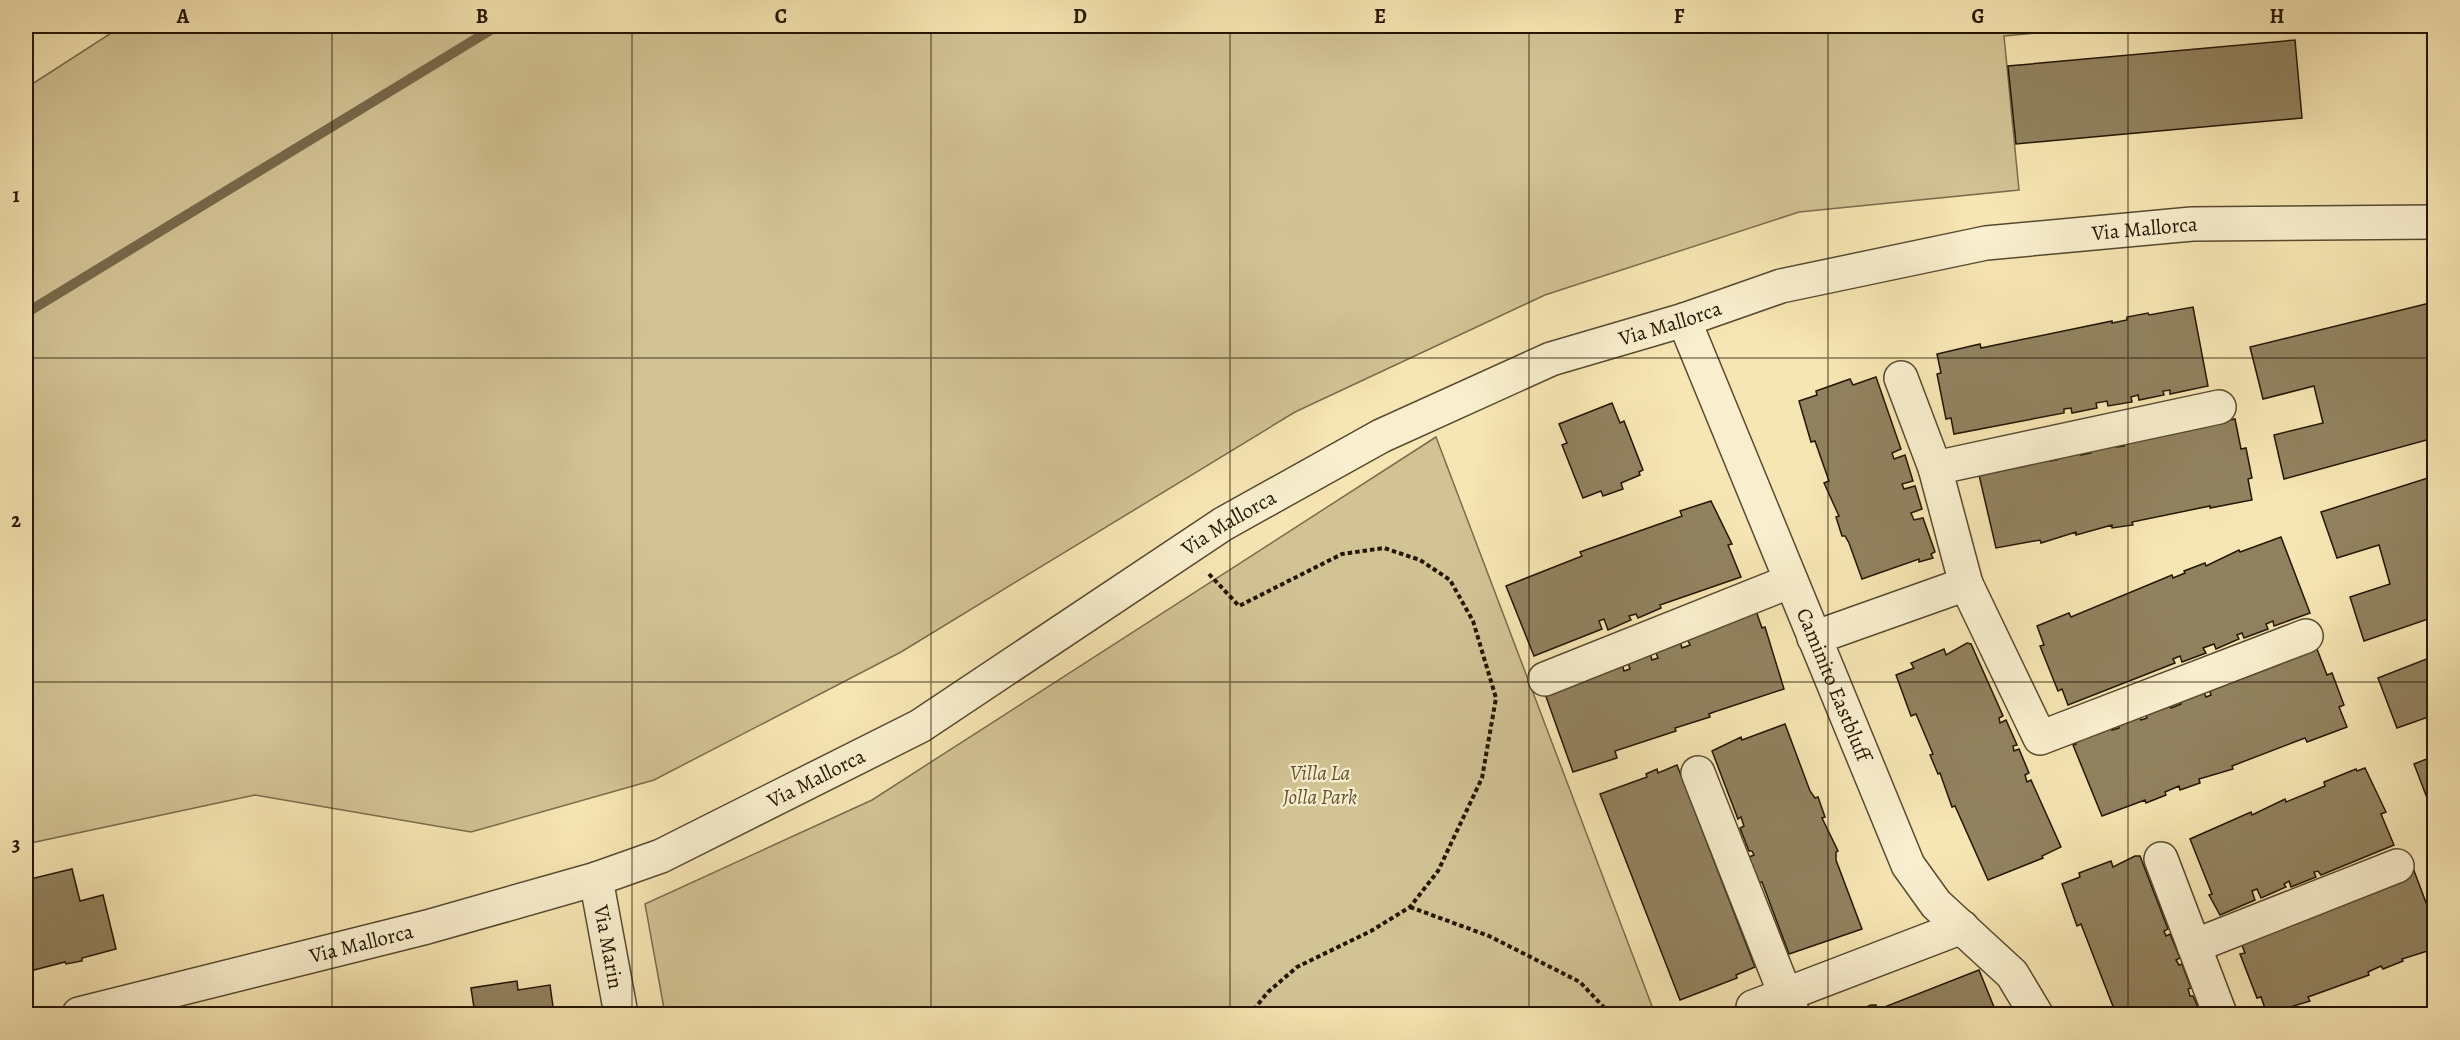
<svg xmlns="http://www.w3.org/2000/svg" width="2460" height="1040" font-family="Alegreya,serif">
	<style>
		.green { fill: #d2c395; stroke: #7b6c4c; stroke-width: 1.5 }
		.lines { fill: none; stroke-linecap: round; stroke-linejoin: round }
		.stream { stroke: #77684a; stroke-width: 10 }
		.building { fill: #91825f; stroke: #241604; stroke-width: 1.5 }
		.minor-casing { stroke: #584a30; stroke-width: 36 }
		.path { stroke: #241604; stroke-width: 4; stroke-dasharray: 4.5 3; stroke-linecap: butt }
		.minor { stroke: #f9efce; stroke-width: 33 }
		.grid { fill: none; stroke: #241604; stroke-width: 1.5; stroke-opacity: 0.55 }
		.labels { text-anchor: middle; dominant-baseline: central; stroke-width: 4.5; stroke-linejoin: round; paint-order: stroke }
		.street-label { font-size: 21px; fill: #241604; stroke: #f9efce }
		.park-label { font-size: 21px; font-style: italic; fill: #615337; stroke: #f9efce }
		.neatline { fill: none; stroke: #241604; stroke-width: 2 }
		.grid-label { font-size: 20px; text-anchor: middle; font-weight: bold; fill: #241604 }
	</style>
	<rect width="100%" height="100%" fill="#f6e6b3"/>
	<filter id="stains"><feTurbulence type="fractalNoise" baseFrequency=".00333" numOctaves="4"/><feColorMatrix values="0 0 0 0 .2 0 0 0 0 .09 0 0 0 0 .02 0 0 0 .5 -.17"/></filter>
	<radialGradient id="worn" r=".72"><stop offset=".6" stop-color="#630" stop-opacity="0"/><stop offset="1" stop-color="#630" stop-opacity=".3"/></radialGradient>
	<g class="green">
		<path d="M 122,26 L 2112,26 L 2004,36 L 2019,190 L 1799,212 L 1545,295 L 1295,412 L 901,652 L 654,780 L 471,832 L 255,795 L 26,844 L 26,88 Z"/>
		<path d="M 1436,437 L 1655,1014 L 665,1014 L 645,904 L 872,800 Z"/>
	</g>
	<g class="lines">
		<path class="stream" d="M 26,313 L 497,26"/>
	</g>
	<g class="building">
		<path d="M 2430,26 L 2434,26 L 2434,50 L 2432,50 Z"/>
		<path d="M 2295,40 L 2302,118 L 2016,144 L 2008,66 Z"/>
		<path d="M 2434,302 L 2434,438 L 2284,479 L 2274,435 L 2323,423 L 2314,386 L 2263,399 L 2250,347 Z"/>
		<path d="M 2193,307 L 2208,386 L 2170,394 L 2170,390 L 2163,391 L 2164,395 L 2139,400 L 2138,395 L 2131,397 L 2132,402 L 2108,406 L 2107,401 L 2096,403 L 2097,408 L 2072,413 L 2071,408 L 2064,409 L 2064,413 L 1954,434 L 1951,418 L 1946,419 L 1937,374 L 1941,373 L 1937,354 L 1980,344 L 1981,348 L 2112,321 L 2112,323 L 2127,320 L 2127,317 L 2148,313 L 2149,315 Z"/>
		<path d="M 1876,377 L 1901,449 L 1892,453 L 1894,459 L 1905,455 L 1913,481 L 1902,484 L 1904,489 L 1915,486 L 1922,509 L 1911,513 L 1914,520 L 1923,518 L 1935,552 L 1931,554 L 1933,558 L 1919,562 L 1919,559 L 1862,579 L 1849,543 L 1845,536 L 1842,536 L 1836,517 L 1839,516 L 1824,483 L 1829,481 L 1815,441 L 1811,442 L 1799,401 L 1817,395 L 1816,391 L 1850,379 L 1853,385 Z"/>
		<path d="M 1612,403 L 1620,423 L 1624,421 L 1643,470 L 1639,472 L 1640,475 L 1621,483 L 1623,489 L 1603,496 L 1601,491 L 1583,498 L 1562,445 L 1567,443 L 1559,424 Z"/>
		<path d="M 2235,419 L 2241,449 L 2246,448 L 2252,478 L 2248,479 L 2252,500 L 2210,508 L 2210,506 L 2132,522 L 2133,525 L 2112,528 L 2112,525 L 2076,535 L 2076,532 L 2041,543 L 2040,540 L 1996,548 L 1979,475 L 2044,457 L 2051,461 L 2057,460 L 2056,455 L 2080,450 L 2081,455 L 2091,453 L 2090,447 L 2116,442 L 2117,447 L 2124,446 L 2123,441 Z"/>
		<path d="M 2434,476 L 2434,617 L 2364,641 L 2350,597 L 2390,584 L 2379,545 L 2337,558 L 2321,512 Z"/>
		<path d="M 1711,501 L 1732,544 L 1728,545 L 1741,577 L 1660,605 L 1661,608 L 1638,618 L 1636,614 L 1629,616 L 1631,620 L 1608,630 L 1604,619 L 1599,621 L 1602,629 L 1534,656 L 1506,586 L 1582,556 L 1580,552 L 1682,516 L 1680,511 Z"/>
		<path d="M 2281,537 L 2310,613 L 2274,626 L 2273,621 L 2266,624 L 2268,629 L 2244,638 L 2242,633 L 2237,635 L 2239,639 L 2216,649 L 2214,644 L 2203,648 L 2206,653 L 2182,662 L 2180,656 L 2173,659 L 2175,663 L 2068,705 L 2062,689 L 2058,691 L 2040,646 L 2044,645 L 2037,626 L 2069,613 L 2071,617 L 2172,575 L 2173,578 L 2185,573 L 2184,571 L 2205,563 L 2206,566 L 2239,550 L 2240,552 Z"/>
		<path d="M 1756,611 L 1762,628 L 1765,627 L 1784,689 L 1714,712 L 1709,714 L 1710,717 L 1675,728 L 1676,731 L 1615,751 L 1617,758 L 1573,772 L 1544,691 L 1622,664 L 1624,671 L 1630,669 L 1627,660 L 1650,652 L 1652,660 L 1658,658 L 1655,650 L 1680,641 L 1682,648 L 1690,645 L 1686,636 Z"/>
		<path d="M 1967,643 L 1971,644 L 2003,716 L 1999,718 L 2000,723 L 2006,720 L 2017,745 L 2013,746 L 2014,751 L 2019,749 L 2029,773 L 2025,775 L 2027,782 L 2031,780 L 2061,847 L 2042,856 L 2043,858 L 1988,880 L 1955,806 L 1952,807 L 1940,773 L 1938,774 L 1930,755 L 1933,754 L 1916,714 L 1911,716 L 1896,675 L 1914,668 L 1911,663 L 1944,649 L 1946,655 Z"/>
		<path d="M 2317,649 L 2327,675 L 2332,673 L 2344,705 L 2339,707 L 2347,727 L 2307,742 L 2305,738 L 2232,766 L 2233,769 L 2199,779 L 2200,783 L 2180,790 L 2179,786 L 2165,792 L 2166,795 L 2146,803 L 2145,800 L 2102,816 L 2073,745 L 2076,744 L 2075,740 L 2111,727 L 2112,730 L 2119,728 L 2118,723 L 2139,715 L 2141,720 L 2147,718 L 2145,712 L 2169,703 L 2171,708 L 2181,704 L 2179,699 L 2203,690 L 2206,697 L 2211,695 L 2209,689 Z"/>
		<path d="M 2434,656 L 2434,715 L 2397,728 L 2378,678 Z"/>
		<path d="M 1785,724 L 1810,791 L 1815,798 L 1818,797 L 1825,817 L 1822,818 L 1838,851 L 1836,852 L 1836,860 L 1862,929 L 1789,954 L 1762,882 L 1759,883 L 1749,857 L 1754,855 L 1752,851 L 1749,851 L 1740,828 L 1744,826 L 1741,817 L 1738,819 L 1712,751 L 1741,737 L 1742,740 Z"/>
		<path d="M 2434,756 L 2434,801 L 2429,803 L 2414,764 Z"/>
		<path d="M 1677,765 L 1755,967 L 1736,975 L 1737,978 L 1680,1000 L 1600,794 L 1647,777 L 1646,774 L 1657,769 L 1658,773 Z"/>
		<path d="M 2365,768 L 2386,812 L 2381,814 L 2394,845 L 2321,875 L 2318,871 L 2314,872 L 2316,877 L 2291,887 L 2289,881 L 2284,884 L 2286,887 L 2261,898 L 2257,889 L 2252,891 L 2255,900 L 2220,915 L 2209,895 L 2212,894 L 2190,839 L 2251,812 L 2252,815 L 2285,799 L 2286,802 L 2325,786 L 2324,782 L 2356,769 L 2357,771 Z"/>
		<path d="M 2135,856 L 2140,856 L 2168,929 L 2164,931 L 2166,936 L 2170,934 L 2180,958 L 2176,960 L 2179,965 L 2182,964 L 2191,988 L 2188,989 L 2190,996 L 2193,996 L 2201,1014 L 2116,1014 L 2081,924 L 2077,926 L 2062,884 L 2080,877 L 2079,873 L 2111,861 L 2113,867 Z"/>
		<path d="M 2413,868 L 2434,924 L 2434,949 L 2402,959 L 2403,961 L 2383,969 L 2381,966 L 2368,972 L 2369,975 L 2308,997 L 2310,1001 L 2267,1014 L 2261,997 L 2257,998 L 2240,954 L 2245,953 L 2239,938 Z"/>
		<path d="M 72,869 L 80,901 L 103,895 L 116,949 L 82,958 L 82,961 L 66,964 L 65,962 L 30,971 L 26,952 L 26,921 L 32,919 L 26,895 L 26,880 Z"/>
		<path d="M 1979,970 L 1996,1012 L 2000,1014 L 1848,1014 L 1871,1005 L 1876,1005 L 1877,1010 Z"/>
		<path d="M 517,981 L 518,990 L 550,985 L 554,1014 L 475,1014 L 471,988 Z"/>
	</g>
	<g class="lines">
		<g class="minor-casing">
			<g id="minor">
				<path id="s1" d="M 1684,320 L 1908,865 L 1936,904 L 2012,974 L 2036,1014"/>
				<path d="M 1901,378 L 1935,468"/>
				<path d="M 1966,584 L 1935,468 L 2219,407"/>
				<path d="M 1814,638 L 1966,584 L 2040,738 L 2306,636"/>
				<path d="M 1545,679 L 1791,581"/>
				<path d="M 1698,773 L 1793,1014"/>
				<path d="M 2161,859 L 2220,1014"/>
				<path id="s2" d="M 596,879 L 621,1014"/>
				<path d="M 2194,946 L 2397,866"/>
				<path d="M 1753,1007 L 1962,927"/>
				<path id="s3" d="M 79,1014 L 427,927 L 596,879 L 661,856 L 920,726 L 1223,524 L 1381,436 L 1551,359 L 1684,320 L 1781,286 L 1986,243 L 2192,224 L 2434,222"/>
			</g>
		</g>
		<g class="path">
			<path d="M 1209,574 L 1239,606 L 1342,554 L 1384,548 L 1420,560 L 1450,580 L 1473,621 L 1496,698 L 1482,778 L 1438,871 L 1410,907 L 1371,931 L 1297,967 L 1268,992 L 1250,1014"/>
			<path d="M 1410,907 L 1489,936 L 1580,982 L 1610,1014"/>
		</g>
		<use href="#minor" class="minor"/>
	</g>
	<path class="grid" d="M 332,26 L 332,1014M 632,26 L 632,1014M 931,26 L 931,1014M 1230,26 L 1230,1014M 1529,26 L 1529,1014M 1828,26 L 1828,1014M 2128,26 L 2128,1014M 26,358 L 2434,358M 26,682 L 2434,682"/>
	<g class="labels">
		<g class="street-label">
			<text stroke="none"><textPath href="#s3" startOffset="2235">Via Mallorca</textPath></text>
			<text stroke="none"><textPath href="#s3" startOffset="1749">Via Mallorca</textPath></text>
			<text stroke="none"><textPath href="#s3" startOffset="1263">Via Mallorca</textPath></text>
			<text stroke="none"><textPath href="#s1" startOffset="394">Caminito Eastbluff</textPath></text>
			<text stroke="none"><textPath href="#s3" startOffset="777">Via Mallorca</textPath></text>
			<text stroke="none"><textPath href="#s3" startOffset="291">Via Mallorca</textPath></text>
			<text stroke="none"><textPath href="#s2" startOffset="69">Via Marin</textPath></text>
		</g>
		<g class="park-label">
			<text x="1320" y="773">Villa La<tspan x="1320" dy="24">Jolla Park</tspan></text>
		</g>
	</g>
	<rect width="2460" height="1040" fill="none" stroke="#f6e6b3" stroke-width="66"/>
	<rect x="33" y="33" width="2394" height="974" class="neatline"/>
	<g class="grid-label">
		<text x="183" y="23">A</text>
		<text x="482" y="23">B</text>
		<text x="781" y="23">C</text>
		<text x="1080" y="23">D</text>
		<text x="1380" y="23">E</text>
		<text x="1679" y="23">F</text>
		<text x="1978" y="23">G</text>
		<text x="2277" y="23">H</text>
		<text x="16" y="202">1</text>
		<text x="16" y="527">2</text>
		<text x="16" y="851">3</text>
	</g>
	<rect width="100%" height="100%" filter="url(#stains)"/>
	<rect width="100%" height="100%" fill="url(#worn)"/>
</svg>
